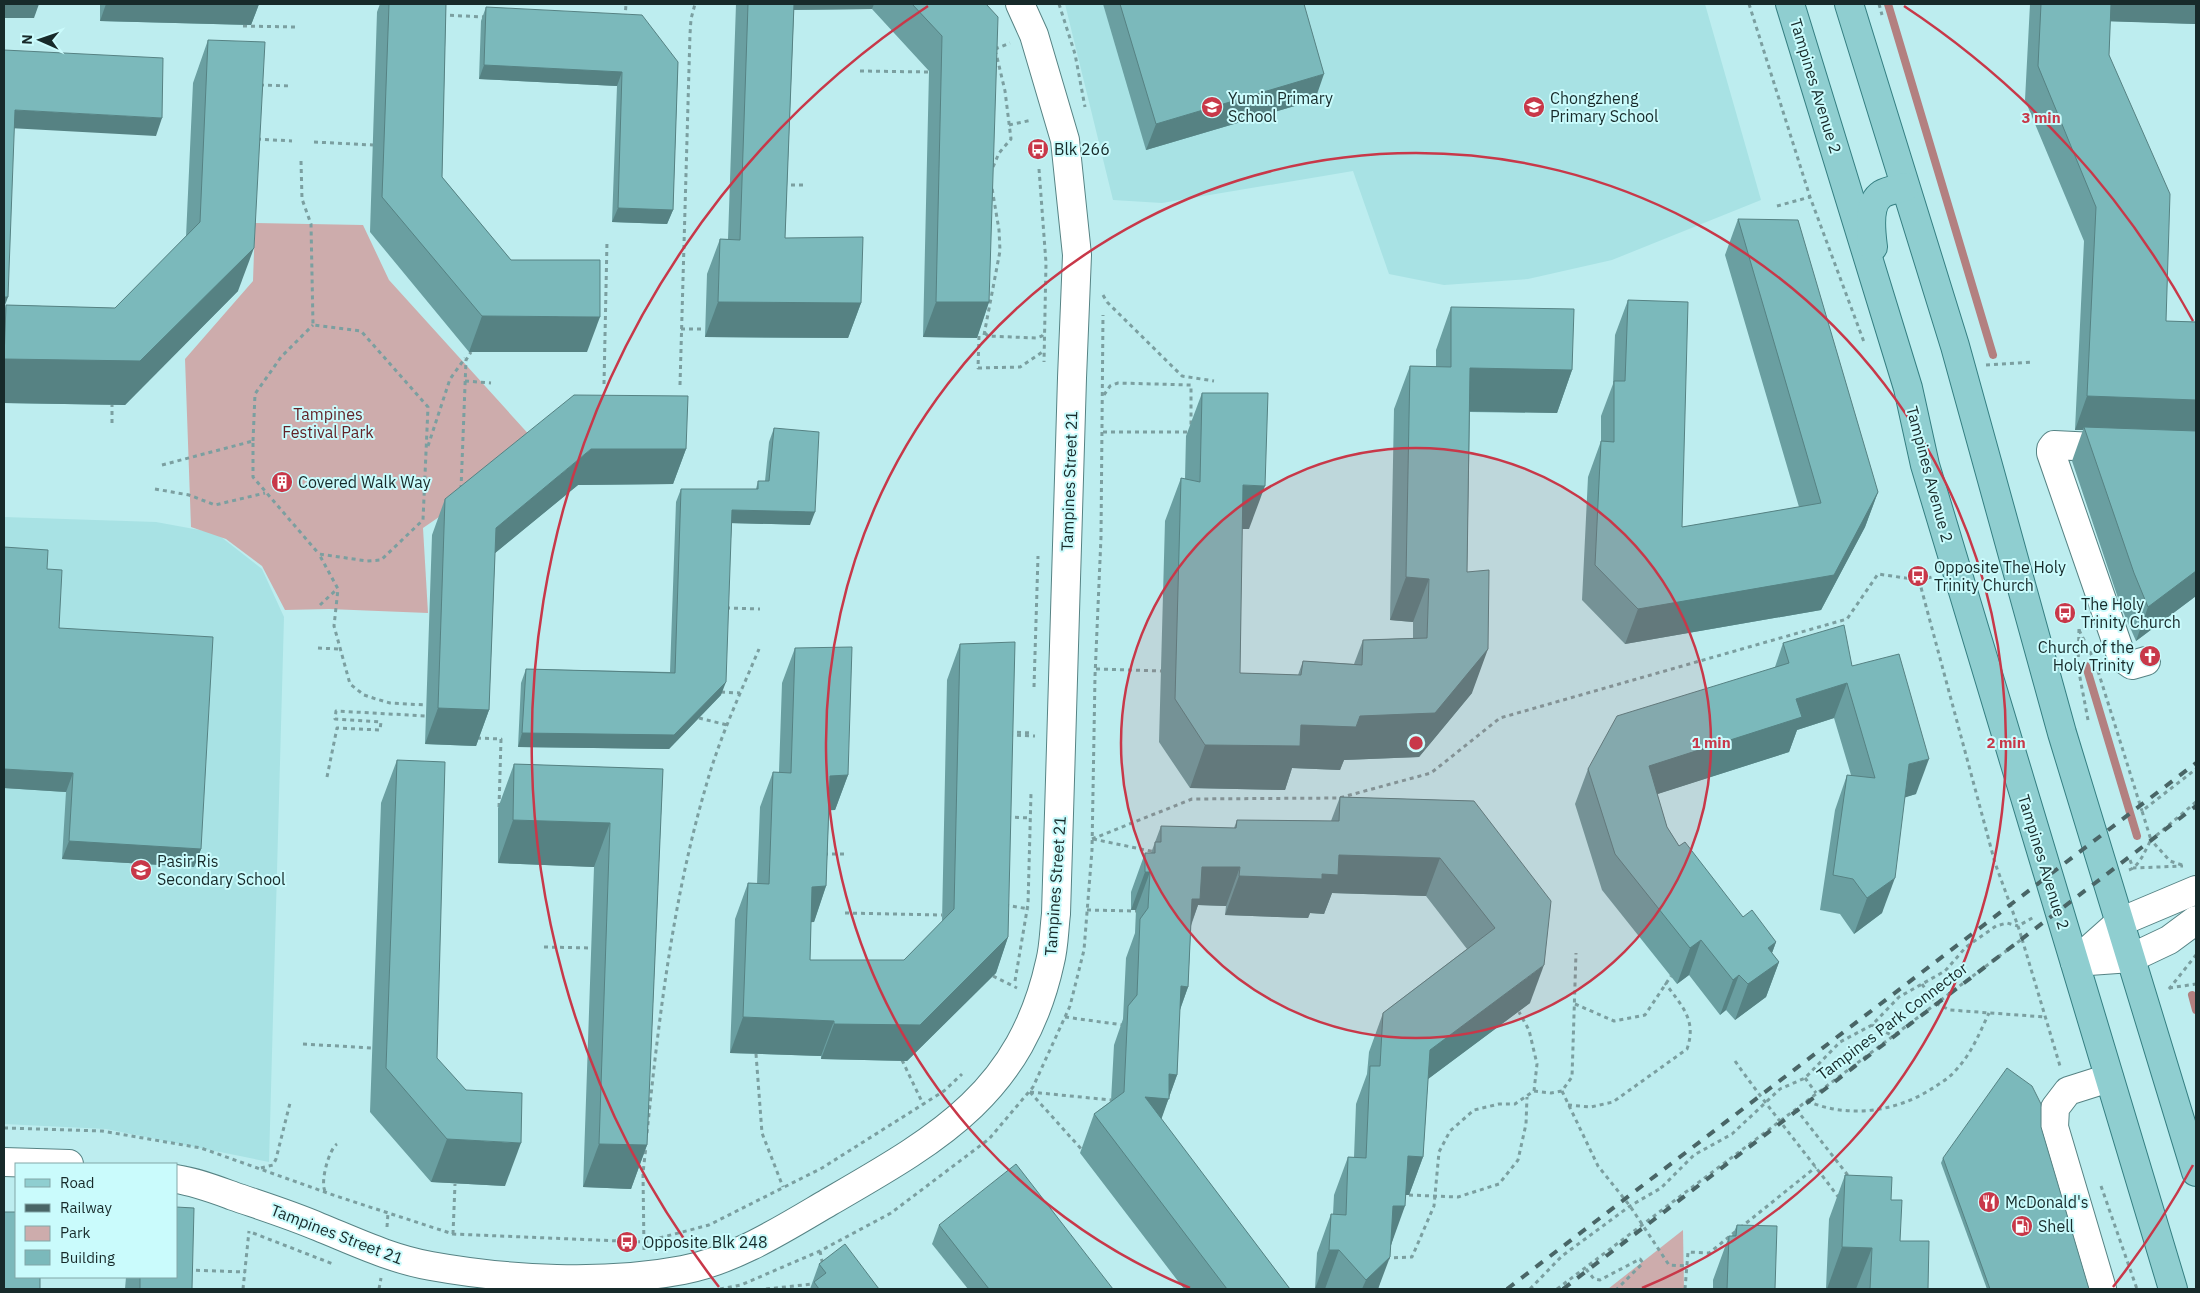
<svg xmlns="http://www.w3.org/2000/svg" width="2200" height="1293" font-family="'IBM Plex Sans',sans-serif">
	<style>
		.built { fill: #a8e2e4 }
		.green { fill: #cdacac }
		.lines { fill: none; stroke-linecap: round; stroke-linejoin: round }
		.stream { stroke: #b38080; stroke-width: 8 }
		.minor-casing { stroke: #568384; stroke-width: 30 }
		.major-casing { stroke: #357f82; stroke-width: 30 }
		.path { stroke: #7b9fa0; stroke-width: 3; stroke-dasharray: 4 4; stroke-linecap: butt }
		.minor { stroke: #fff; stroke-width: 28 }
		.major { stroke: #8fced0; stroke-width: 28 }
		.rail { stroke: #496566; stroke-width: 4; stroke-dasharray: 9 9; stroke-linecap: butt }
		.wall { fill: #6a9fa1 }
		.shaded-wall { fill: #568283 }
		.building { fill: #7bb9bb; stroke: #568283 }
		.ring { fill: none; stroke: #c83849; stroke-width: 2.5 }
		.labels { text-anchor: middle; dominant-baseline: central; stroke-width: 4; stroke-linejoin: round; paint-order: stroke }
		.street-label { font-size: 16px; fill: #172a2a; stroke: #cafbfc }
		.poi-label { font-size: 16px; fill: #172a2a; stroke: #cafbfc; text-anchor: start }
		.park-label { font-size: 16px; fill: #622227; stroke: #cafbfc }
		.centre { fill: #c83849; stroke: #cafbfc; stroke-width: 2.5 }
		.ring-label { font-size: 15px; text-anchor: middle; font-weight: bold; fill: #c83849; stroke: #cafbfc; stroke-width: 4; stroke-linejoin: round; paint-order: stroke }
	</style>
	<rect width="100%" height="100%" fill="#bdedef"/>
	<g class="built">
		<path d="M 1065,4 L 1705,4 L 1761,200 L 1612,260 L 1528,279 L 1444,285 L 1389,274 L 1353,171 L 1162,203 L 1113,200 Z"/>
		<path d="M 4,517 L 156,522 L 216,533 L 262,569 L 284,617 L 269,1162 L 106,1129 L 4,1124 Z"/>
	</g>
	<g class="green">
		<path d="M 255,223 L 363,225 L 389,280 L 533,439 L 455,506 L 423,528 L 428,613 L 329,609 L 285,610 L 262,566 L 226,539 L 191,527 L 185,359 L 253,281 Z"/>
		<path d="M 1683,1230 L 1684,1289 L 1608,1289 Z"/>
	</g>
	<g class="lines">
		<g class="stream">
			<path d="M 1888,4 L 1993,355"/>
			<path d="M 2086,666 L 2137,836"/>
			<path d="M 2192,995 L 2196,1010"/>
		</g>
		<g class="minor-casing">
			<g id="minor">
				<path d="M 2115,448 L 2054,445 L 2051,449 L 2051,453 L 2122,658 L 2132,665 L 2146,661"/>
				<path d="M 2075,962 L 2120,922 L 2196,890"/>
				<path d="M 2075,962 L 2131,958 L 2169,940 L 2196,920"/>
				<path d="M 4,1162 L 69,1164"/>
				<path d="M 176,1179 C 196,1182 214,1189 233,1196 C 262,1206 291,1215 319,1227 C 356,1242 391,1259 431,1266 C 508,1280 605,1285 683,1270 C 735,1260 783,1229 829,1202 C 936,1140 1021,1094 1050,962 C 1054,947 1054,930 1056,914 L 1072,378 L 1077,255 L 1065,140 L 1034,35 L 1020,4"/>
				<path d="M 2102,1289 L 2054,1127 L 2055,1108 L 2068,1091 L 2109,1078"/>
			</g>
		</g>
		<g class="major-casing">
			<g id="major">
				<path d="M 1790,4 L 1908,388 L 1925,465 L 2173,1289"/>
				<path d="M 1849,4 L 1955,346 L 2062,733 L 2196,1172"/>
				<path d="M 1873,247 C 1871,231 1867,204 1882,194 C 1888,190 1899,189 1905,187"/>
			</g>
		</g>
		<g class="path">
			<path d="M 1059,4 L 1075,54 L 1085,107"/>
			<path d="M 1749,4 L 1810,197 L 1864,342"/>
			<path d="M 1879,4 L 1882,15"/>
			<path d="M 442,15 L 486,17"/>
			<path d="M 625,18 L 626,4"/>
			<path d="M 243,26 L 296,27"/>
			<path d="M 995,49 L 1010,43"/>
			<path d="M 860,71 L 929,72"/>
			<path d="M 260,85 L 292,86"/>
			<path d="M 1009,125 L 1032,120"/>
			<path d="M 257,139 L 292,141"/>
			<path d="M 314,142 L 373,145"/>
			<path d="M 301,161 L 302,199 L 311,224 L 313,325 L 361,331 L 428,407 L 423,520 L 381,560 L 367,561 L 319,554 L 338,589 L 334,626 L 350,684 L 364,695 L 376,699 L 390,703 L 426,705"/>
			<path d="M 993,167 L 999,153 L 1011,139 L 1005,91 L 996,53"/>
			<path d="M 1039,169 L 1046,263 L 1044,362"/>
			<path d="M 783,185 L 807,185"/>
			<path d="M 1777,206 L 1810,197"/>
			<path d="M 1103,295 L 1107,302 L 1182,376 L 1214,381"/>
			<path d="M 681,329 L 705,329"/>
			<path d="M 985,333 L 988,336 L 1036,338 L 1042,336 L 1044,333"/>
			<path d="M 984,335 L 1000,251 L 999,230 L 992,188"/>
			<path d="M 979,336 L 978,368 L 1020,367 L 1044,351"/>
			<path d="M 1986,365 L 2033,362"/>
			<path d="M 465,381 L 491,383"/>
			<path d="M 604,384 L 607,241"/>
			<path d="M 680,385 L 690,34 L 691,19 L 695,4"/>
			<path d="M 1104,395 L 1110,386 L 1118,383 L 1191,385 L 1191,426"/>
			<path d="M 112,423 L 112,405"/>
			<path d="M 1103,432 L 1189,432"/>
			<path d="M 253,441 L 255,394 L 281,357 L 313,325"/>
			<path d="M 428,446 L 450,379 L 465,358"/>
			<path d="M 162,465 L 253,441 L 253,477 L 319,554"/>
			<path d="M 155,489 L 189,495 L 215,505 L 265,493"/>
			<path d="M 461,489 L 466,360 L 471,352"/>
			<path d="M 1919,580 L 1995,863 L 2018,926"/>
			<path d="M 320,605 L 337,589"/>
			<path d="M 726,608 L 760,609"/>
			<path d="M 2079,629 L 2078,667 L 2088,720"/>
			<path d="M 2079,630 L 2092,656"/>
			<path d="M 318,648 L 339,649"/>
			<path d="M 1096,669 L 1161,671"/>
			<path d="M 2098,671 L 2142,811"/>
			<path d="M 1034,687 L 1038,556"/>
			<path d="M 721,692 L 740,693"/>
			<path d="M 699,718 L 727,725"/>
			<path d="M 1009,732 L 1033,733"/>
			<path d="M 1009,735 L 1035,736"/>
			<path d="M 477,738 L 501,739 L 499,808"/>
			<path d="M 327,777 L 337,728 L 380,730 L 381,722 L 335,719 L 336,711 L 426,716"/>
			<path d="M 1007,817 L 1031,818"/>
			<path d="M 1092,839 L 1192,799 L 1339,798 L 1431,773 L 1500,718 L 1847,619 L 1878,574 L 1919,580 L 1932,577"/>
			<path d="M 1093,839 L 1155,852"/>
			<path d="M 824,854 L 846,854"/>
			<path d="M 2130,860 L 2133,868 L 2183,866"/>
			<path d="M 2182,865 L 2170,861 L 2151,840 L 2196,802"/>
			<path d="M 2129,870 C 2140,866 2145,850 2151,840 L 2142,811 L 2196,769"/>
			<path d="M 1005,905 L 1029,909"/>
			<path d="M 1087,910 L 1136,911"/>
			<path d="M 845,913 L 942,915"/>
			<path d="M 2022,939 L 2060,1066"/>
			<path d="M 544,947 L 592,948"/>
			<path d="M 993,976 L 1017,988"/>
			<path d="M 1015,981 L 1028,904 L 1031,793"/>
			<path d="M 1922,984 L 1935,1003 L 1950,1010 L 2045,1017"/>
			<path d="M 2169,988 L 2196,984"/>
			<path d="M 2169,989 L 2196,955"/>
			<path d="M 1575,1004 L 1614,1021 L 1645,1015 L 1671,976"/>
			<path d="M 1065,1017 L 1123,1025"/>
			<path d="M 1872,1025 L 1893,1036"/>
			<path d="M 303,1044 L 372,1048"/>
			<path d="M 756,1054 L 762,1133 L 783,1187"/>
			<path d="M 902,1060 L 923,1104"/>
			<path d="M 1735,1061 C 1768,1108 1805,1152 1839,1198"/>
			<path d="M 1805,1078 L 1816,1093"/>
			<path d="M 1534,1091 L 1551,1093 L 1562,1091 L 1572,1077 L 1576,953"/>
			<path d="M 1562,1091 L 1598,1166 L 1630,1206 L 1669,1265 L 1687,1266"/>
			<path d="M 1030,1092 L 1111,1100"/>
			<path d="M 1030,1092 L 1083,1151"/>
			<path d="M 1807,1101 C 1849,1119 1898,1112 1936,1086 C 1942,1082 1949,1078 1954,1072 C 1971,1055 1979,1034 1989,1013"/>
			<path d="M 1568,1105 L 1591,1107 L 1613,1102 L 1687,1049 C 1697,1020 1682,1006 1665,983"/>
			<path d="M 1796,1109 L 1850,1178"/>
			<path d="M 4,1128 L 102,1131 L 201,1148 L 336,1196 L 453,1234 L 644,1242 L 709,1225 L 822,1168 L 944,1091 L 962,1074"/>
			<path d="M 647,1133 C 659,1017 673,898 706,786 C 719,739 740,694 759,649"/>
			<path d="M 261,1168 L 273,1165 L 276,1159 L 290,1103"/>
			<path d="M 2101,1186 L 2137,1289"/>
			<path d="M 325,1191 C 320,1182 329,1149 337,1144"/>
			<path d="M 1409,1195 L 1458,1197 L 1499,1184 L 1518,1160 L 1526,1124 L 1527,1097"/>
			<path d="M 387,1227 L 388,1213"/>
			<path d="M 1740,1228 L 1816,1167"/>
			<path d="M 253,1233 L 333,1264"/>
			<path d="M 453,1234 L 455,1184"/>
			<path d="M 644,1250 L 643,1173 L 646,1146"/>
			<path d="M 820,1251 L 823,1266"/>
			<path d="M 1386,1258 L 1412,1257 L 1434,1206 L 1439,1152 L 1450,1131 L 1474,1110 L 1499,1104 L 1515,1104 L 1534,1091 L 1537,1064 L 1529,1030 L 1519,1012"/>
			<path d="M 1586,1269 L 1594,1279 L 1600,1280 L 1640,1259 L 1643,1263 L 1617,1289"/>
			<path d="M 188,1270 L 245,1272"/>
			<path d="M 243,1289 L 249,1231"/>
			<path d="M 379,1289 L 381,1278"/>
			<path d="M 720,1289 L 741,1285 L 820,1251 L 891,1213 L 989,1139 L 1033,1087 L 1070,1006 L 1084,950 L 1092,850 L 1095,676 L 1101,537 L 1103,315"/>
			<path d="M 766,1289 L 813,1284 L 816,1289"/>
			<path d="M 1530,1289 L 1562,1256 L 1630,1206 L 1661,1188 L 1694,1155 L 1732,1134 L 1780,1089 L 1805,1078 L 1840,1042 L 1872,1025 L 1899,997 L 1945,971 L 1966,947 L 1996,926 L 2007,923 L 2018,926"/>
			<path d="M 1557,1289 L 2022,939 L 2018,926 L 2034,917"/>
			<path d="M 1685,1289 L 1688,1252 L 1709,1253 L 1735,1232"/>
		</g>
		<use href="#minor" class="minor"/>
		<use href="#major" class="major"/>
		<g class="rail">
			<path d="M 1507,1289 L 2196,763"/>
			<path d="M 1563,1289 L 2196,806"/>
		</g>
	</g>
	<g class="wall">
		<path d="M 100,4 L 259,4 L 251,25 L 100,21 Z"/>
		<path d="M 380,4 L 446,4 L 442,177 L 587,352 L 469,352 L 370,232 L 377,12 Z"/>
		<path d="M 736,4 L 986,4 L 989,302 L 977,338 L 923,337 L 929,71 L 872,9 L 794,10 L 785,238 L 861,303 L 848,338 L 705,337 L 707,274 L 720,239 L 728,239 Z"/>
		<path d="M 1103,4 L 1304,4 L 1315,100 L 1146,150 Z"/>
		<path d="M 2030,4 L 2196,4 L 2196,24 L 2110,21 L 2109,55 L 2166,321 L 2196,322 L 2196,596 L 2136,641 L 2121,607 L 2072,461 L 2083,430 L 2075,430 L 2084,241 L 2025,100 Z"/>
		<path d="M 486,7 L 678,62 L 673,210 L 667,224 L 612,222 L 617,86 L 479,79 L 481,21 Z"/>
		<path d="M 208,40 L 238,291 L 125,405 L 4,403 L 4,312 L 6,305 L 115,308 L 186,237 L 193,83 Z"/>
		<path d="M 1738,219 L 1878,492 L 1865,527 L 1821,610 L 1625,644 L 1582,600 L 1588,477 L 1601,441 L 1601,416 L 1613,384 L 1615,335 L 1628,300 L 1682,527 L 1799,507 L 1725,255 Z"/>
		<path d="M 1451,307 L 1572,370 L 1557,413 L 1470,412 L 1467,572 L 1472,693 L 1419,757 L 1344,760 L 1340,770 L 1292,768 L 1285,790 L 1190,788 L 1159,742 L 1165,521 L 1181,478 L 1185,479 L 1186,436 L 1202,393 L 1249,529 L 1242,529 L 1240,673 L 1298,675 L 1303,661 L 1354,664 L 1363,640 L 1413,638 L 1413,622 L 1390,620 L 1394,409 L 1410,366 L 1436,367 L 1436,350 Z"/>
		<path d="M 774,428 L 810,525 L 732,523 L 721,695 L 669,749 L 518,747 L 521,683 L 526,669 L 670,672 L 676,502 L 681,489 L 756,489 L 758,481 L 765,481 L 769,442 Z"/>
		<path d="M 686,449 L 673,484 L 578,485 L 495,553 L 489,710 L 476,746 L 425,744 L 432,535 L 445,499 Z"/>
		<path d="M 4,547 L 47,569 L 59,628 L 201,849 L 194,867 L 62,859 L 66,792 L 4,788 Z"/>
		<path d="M 1783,643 L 1852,666 L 1916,794 L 1905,797 L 1882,913 L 1854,934 L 1840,914 L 1820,910 L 1835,810 L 1847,775 L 1851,775 L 1834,718 L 1797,730 L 1789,752 L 1657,794 L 1667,827 L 1679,846 L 1743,917 L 1776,942 L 1772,953 L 1779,962 L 1766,997 L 1735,1020 L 1726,1010 L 1720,1015 L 1689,975 L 1677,984 L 1602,890 L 1575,804 L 1588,769 L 1775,667 Z"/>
		<path d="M 960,644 L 1008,937 L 996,973 L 907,1061 L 821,1059 L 821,1056 L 730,1053 L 735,919 L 748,883 L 757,884 L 760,807 L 773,772 L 779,772 L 782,683 L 795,648 L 848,775 L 835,810 L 829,810 L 826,886 L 814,922 L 811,922 L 810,960 L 904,960 L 942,922 L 947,680 Z"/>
		<path d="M 397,760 L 437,1058 L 505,1186 L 431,1182 L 370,1112 L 381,803 Z"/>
		<path d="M 514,764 L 663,769 L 647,1145 L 631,1189 L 583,1187 L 594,867 L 498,863 L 498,808 Z"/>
		<path d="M 1340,797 L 1474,801 L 1530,1003 L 1428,1079 L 1423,1157 L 1409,1195 L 1406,1195 L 1378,1289 L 1315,1289 L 1317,1253 L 1331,1214 L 1333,1214 L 1334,1195 L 1348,1157 L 1354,1157 L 1356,1104 L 1367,1074 L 1369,1052 L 1383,1013 L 1467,949 L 1426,896 L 1332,893 L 1324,914 L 1310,913 L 1308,918 L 1225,915 L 1226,906 L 1198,905 L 1191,926 L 1188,987 L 1180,1010 L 1177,1075 L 1161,1119 L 1290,1289 L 1184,1289 L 1080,1153 L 1094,1114 L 1111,1101 L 1114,1045 L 1123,1019 L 1126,958 L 1135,933 L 1136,910 L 1131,910 L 1131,892 L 1145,853 L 1151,853 L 1161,826 L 1234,828 L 1237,820 L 1331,821 Z"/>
		<path d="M 2041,1127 L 2089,1289 L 1987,1289 L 1941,1163 L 1943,1158 Z"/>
		<path d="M 1845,1175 L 1891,1200 L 1900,1241 L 1928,1289 L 1826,1289 L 1829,1219 Z"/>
		<path d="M 939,1225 L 1113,1289 L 968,1289 L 932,1244 Z"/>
		<path d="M 1737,1225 L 1775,1289 L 1713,1289 L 1713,1280 L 1729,1236 L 1732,1236 Z"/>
		<path d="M 819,1264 L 879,1289 L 810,1289 Z"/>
		<path d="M 126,1277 L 176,1277 L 192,1289 L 125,1289 Z"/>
	</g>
	<g class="shaded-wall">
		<path d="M 4,4 L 39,4 L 34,18 L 4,18 Z"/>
		<path d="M 106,4 L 259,4 L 251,25 L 100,21 Z"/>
		<path d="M 784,4 L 874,4 L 872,9 L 782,10 Z"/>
		<path d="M 2105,4 L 2196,4 L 2196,24 L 2099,21 Z"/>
		<path d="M 484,65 L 622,72 L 617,86 L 479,79 Z"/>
		<path d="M 1324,74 L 1315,100 L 1146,150 L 1156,124 Z"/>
		<path d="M 15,110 L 162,118 L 156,136 L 9,128 Z"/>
		<path d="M 618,208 L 673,210 L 667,224 L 612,222 Z"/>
		<path d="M 254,248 L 238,291 L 125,405 L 4,403 L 4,359 Z"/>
		<path d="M 4,297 L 8,297 L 4,308 Z"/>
		<path d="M 718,302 L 861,303 L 848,338 L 705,337 Z"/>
		<path d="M 936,302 L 989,302 L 977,338 L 923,337 Z"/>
		<path d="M 482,316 L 600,317 L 587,352 L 469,352 Z"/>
		<path d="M 1470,368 L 1572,370 L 1557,413 L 1455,411 Z"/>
		<path d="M 2087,396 L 2196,400 L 2196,434 L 2084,427 L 2083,430 L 2075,430 Z"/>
		<path d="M 591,449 L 686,449 L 673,484 L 578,485 L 483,563 L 496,528 Z"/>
		<path d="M 1243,485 L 1265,486 L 1249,529 L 1227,529 Z"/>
		<path d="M 1878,492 L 1865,527 L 1821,610 L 1625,644 L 1638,609 Z"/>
		<path d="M 732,510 L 815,512 L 810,525 L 727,523 Z"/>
		<path d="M 2196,571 L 2196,596 L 2136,641 L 2148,607 Z"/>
		<path d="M 1406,577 L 1429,579 L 1413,622 L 1390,620 Z"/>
		<path d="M 1488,649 L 1472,693 L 1419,757 L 1344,760 L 1340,770 L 1292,768 L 1285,790 L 1190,788 L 1205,745 L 1301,725 L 1360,716 Z"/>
		<path d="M 726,682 L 721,695 L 669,749 L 518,747 L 522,733 Z"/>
		<path d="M 1847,683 L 1834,718 L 1797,730 L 1789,752 L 1636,801 L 1649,766 L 1796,699 Z"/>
		<path d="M 438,708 L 489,710 L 476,746 L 425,744 Z"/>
		<path d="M 1929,759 L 1916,794 L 1897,800 L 1909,764 Z"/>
		<path d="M 4,769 L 73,773 L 66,792 L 4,788 Z"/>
		<path d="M 848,775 L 835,810 L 817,811 L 830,776 Z"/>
		<path d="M 513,820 L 610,823 L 594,867 L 498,863 Z"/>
		<path d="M 69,841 L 201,849 L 194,867 L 62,859 Z"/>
		<path d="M 1339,855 L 1440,858 L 1426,896 L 1332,893 L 1324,914 L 1310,913 L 1308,918 L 1225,915 L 1239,876 Z"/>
		<path d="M 1202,867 L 1240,867 L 1226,906 L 1198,905 L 1186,938 L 1178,938 Z"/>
		<path d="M 1145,872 L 1150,872 L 1136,910 L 1131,910 Z"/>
		<path d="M 1895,878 L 1882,913 L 1854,934 L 1867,898 Z"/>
		<path d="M 826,886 L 814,922 L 799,923 L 812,887 Z"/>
		<path d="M 1008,937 L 996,973 L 907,1061 L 821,1059 L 834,1024 Z"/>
		<path d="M 1701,940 L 1689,975 L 1677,984 L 1690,948 Z"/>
		<path d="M 1776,942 L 1765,972 L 1779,962 L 1766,997 L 1735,1020 L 1748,984 L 1768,948 Z"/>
		<path d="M 1544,965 L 1530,1003 L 1416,1088 L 1430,1050 Z"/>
		<path d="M 1739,975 L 1726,1010 L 1720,1015 L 1733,980 Z"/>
		<path d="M 1181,986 L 1188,987 L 1174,1026 Z"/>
		<path d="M 743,1017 L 834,1021 L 821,1056 L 730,1053 Z"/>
		<path d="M 1169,1074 L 1177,1075 L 1155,1137 L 1145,1097 Z"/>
		<path d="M 447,1139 L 521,1143 L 505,1186 L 431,1182 Z"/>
		<path d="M 599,1144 L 647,1145 L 631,1189 L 583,1187 Z"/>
		<path d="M 1408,1156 L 1423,1157 L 1409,1195 L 1394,1195 Z"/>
		<path d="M 1393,1206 L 1405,1206 L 1391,1245 L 1379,1244 Z"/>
		<path d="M 1842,1247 L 1872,1248 L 1856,1289 L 1827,1289 Z"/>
		<path d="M 1329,1250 L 1339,1250 L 1325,1289 L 1315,1289 Z"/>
		<path d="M 1390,1257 L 1378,1289 L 1362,1289 L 1366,1280 Z"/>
	</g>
	<g class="building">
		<path d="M 389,4 L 446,4 L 442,177 L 511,260 L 600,260 L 600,317 L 482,316 L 382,197 Z"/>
		<path d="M 748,4 L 794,4 L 785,238 L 863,237 L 861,303 L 718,302 L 720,239 L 740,240 Z"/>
		<path d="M 912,4 L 986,4 L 998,17 L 989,302 L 936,302 L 942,36 Z"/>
		<path d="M 1120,4 L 1304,4 L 1324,74 L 1156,124 Z"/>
		<path d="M 2041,4 L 2111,4 L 2109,55 L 2170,194 L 2166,321 L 2196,322 L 2196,400 L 2087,396 L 2096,207 L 2038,66 Z"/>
		<path d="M 486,7 L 642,15 L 678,62 L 673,210 L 618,208 L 622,72 L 484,65 Z"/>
		<path d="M 208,40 L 265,42 L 254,248 L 140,361 L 4,359 L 6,305 L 115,308 L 200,222 Z"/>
		<path d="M 4,50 L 163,58 L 162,118 L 15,110 L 8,297 L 4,297 Z"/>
		<path d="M 1738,219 L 1798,220 L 1878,492 L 1834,575 L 1638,609 L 1595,565 L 1601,441 L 1614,442 L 1614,381 L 1625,381 L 1628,300 L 1688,302 L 1682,527 L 1821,503 Z"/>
		<path d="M 1451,307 L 1574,309 L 1572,370 L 1470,368 L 1467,572 L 1489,570 L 1488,649 L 1435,713 L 1360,716 L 1356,727 L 1301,725 L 1300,746 L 1205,745 L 1175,699 L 1181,478 L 1200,482 L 1202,393 L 1268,393 L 1265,486 L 1243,485 L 1240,673 L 1301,675 L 1303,661 L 1362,665 L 1363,640 L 1427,638 L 1429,579 L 1406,577 L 1410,366 L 1451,367 Z"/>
		<path d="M 574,395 L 688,396 L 686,449 L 591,449 L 496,528 L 489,710 L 438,708 L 445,499 Z"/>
		<path d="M 2084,427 L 2196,431 L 2196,571 L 2148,607 L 2134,573 Z"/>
		<path d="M 774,428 L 819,432 L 815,512 L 732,510 L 726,682 L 674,735 L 522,733 L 526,669 L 675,673 L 681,489 L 758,489 L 758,481 L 769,481 Z"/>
		<path d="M 4,547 L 48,550 L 47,569 L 62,570 L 59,628 L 213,637 L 201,849 L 69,841 L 73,773 L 4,769 Z"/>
		<path d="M 1844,625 L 1852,666 L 1899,654 L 1929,759 L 1909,764 L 1895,878 L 1867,898 L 1853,879 L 1833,875 L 1847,775 L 1875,778 L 1847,683 L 1796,699 L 1802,717 L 1649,766 L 1667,827 L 1679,846 L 1685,842 L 1743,917 L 1752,910 L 1776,942 L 1768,948 L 1779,962 L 1748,984 L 1739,975 L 1733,980 L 1701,940 L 1690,948 L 1615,854 L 1588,769 L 1617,716 L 1789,663 L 1783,643 Z"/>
		<path d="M 1015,642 L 1008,937 L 920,1025 L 834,1024 L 834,1021 L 743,1017 L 748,883 L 769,884 L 773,772 L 791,773 L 795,648 L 852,647 L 848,775 L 830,776 L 826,886 L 812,887 L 810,960 L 904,960 L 954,909 L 960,644 Z"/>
		<path d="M 397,760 L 445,762 L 437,1058 L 466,1090 L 522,1093 L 521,1143 L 447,1139 L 386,1068 Z"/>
		<path d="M 514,764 L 663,769 L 647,1145 L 599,1144 L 610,823 L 513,820 Z"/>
		<path d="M 1340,797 L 1474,801 L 1551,901 L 1544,965 L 1430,1050 L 1423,1157 L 1408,1156 L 1405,1206 L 1393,1206 L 1390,1257 L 1366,1280 L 1339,1250 L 1329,1250 L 1331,1214 L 1346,1215 L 1348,1157 L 1366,1158 L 1370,1066 L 1380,1066 L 1383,1013 L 1495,928 L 1440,858 L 1339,855 L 1338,875 L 1322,874 L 1322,879 L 1239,876 L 1240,867 L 1202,867 L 1200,899 L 1192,899 L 1188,987 L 1181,986 L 1177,1075 L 1169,1074 L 1169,1099 L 1145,1097 L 1290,1289 L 1227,1289 L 1094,1114 L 1124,1092 L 1128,1006 L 1137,995 L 1140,919 L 1148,908 L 1150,872 L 1145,872 L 1145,853 L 1155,853 L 1155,842 L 1161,842 L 1161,826 L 1236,828 L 1237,820 L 1339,821 Z"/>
		<path d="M 2007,1068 L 2032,1086 L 2041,1104 L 2041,1127 L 2089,1289 L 1990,1289 L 1943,1158 Z"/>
		<path d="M 1016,1164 L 1113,1289 L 989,1289 L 939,1225 Z"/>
		<path d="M 1845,1175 L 1892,1177 L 1891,1200 L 1902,1200 L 1900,1241 L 1929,1241 L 1928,1289 L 1870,1289 L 1872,1248 L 1842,1247 Z"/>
		<path d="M 176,1207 L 194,1208 L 192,1289 L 140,1289 L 140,1277 L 176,1277 Z"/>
		<path d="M 4,1212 L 16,1212 L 16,1277 L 40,1277 L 40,1289 L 4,1289 Z"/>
		<path d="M 1737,1225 L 1777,1226 L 1775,1289 L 1727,1289 L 1729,1236 L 1736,1236 Z"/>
		<path d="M 845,1244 L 879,1289 L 819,1289 L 814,1282 L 826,1273 L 819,1264 Z"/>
	</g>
	<circle cx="1416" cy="743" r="295" fill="#c83849" fill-opacity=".12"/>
	<g class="ring">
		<circle cx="1416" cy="743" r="295"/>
		<path d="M1190 1288A590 590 0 1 1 1642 1288"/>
		<path d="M2193 1165A884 884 0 0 1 2113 1287M719 1287A884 884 0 0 1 928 6M1904 6A884 884 0 0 1 2193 321"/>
	</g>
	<defs>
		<g id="school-disc" transform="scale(1.125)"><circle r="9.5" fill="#c83849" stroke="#cafbfc"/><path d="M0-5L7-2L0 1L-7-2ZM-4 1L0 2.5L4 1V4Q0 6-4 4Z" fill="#fff"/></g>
		<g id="bus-disc" transform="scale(1.125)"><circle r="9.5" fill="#c83849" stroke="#cafbfc"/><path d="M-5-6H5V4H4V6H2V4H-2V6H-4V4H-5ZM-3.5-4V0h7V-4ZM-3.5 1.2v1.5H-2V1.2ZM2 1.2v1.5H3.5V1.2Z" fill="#fff"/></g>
		<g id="building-disc" transform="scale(1.125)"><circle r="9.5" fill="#c83849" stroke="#cafbfc"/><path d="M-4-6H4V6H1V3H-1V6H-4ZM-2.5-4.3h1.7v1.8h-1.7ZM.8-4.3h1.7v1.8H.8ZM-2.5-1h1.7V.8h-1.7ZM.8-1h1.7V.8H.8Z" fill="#fff"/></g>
		<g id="church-disc" transform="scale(1.125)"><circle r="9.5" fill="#c83849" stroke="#cafbfc"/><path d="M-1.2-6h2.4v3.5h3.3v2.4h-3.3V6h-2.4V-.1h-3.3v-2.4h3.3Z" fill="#fff"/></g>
		<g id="restaurant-disc" transform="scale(1.125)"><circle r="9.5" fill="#c83849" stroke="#cafbfc"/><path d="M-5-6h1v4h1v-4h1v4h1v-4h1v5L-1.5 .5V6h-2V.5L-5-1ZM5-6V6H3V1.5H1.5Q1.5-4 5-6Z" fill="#fff"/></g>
		<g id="fuel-disc" transform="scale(1.125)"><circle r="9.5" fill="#c83849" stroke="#cafbfc"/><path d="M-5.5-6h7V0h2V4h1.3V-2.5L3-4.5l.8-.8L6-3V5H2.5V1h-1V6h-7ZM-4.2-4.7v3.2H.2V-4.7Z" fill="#fff"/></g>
	</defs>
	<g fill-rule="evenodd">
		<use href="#school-disc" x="1212" y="107"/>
		<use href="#school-disc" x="1534" y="107"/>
		<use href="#bus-disc" x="1038" y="149"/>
		<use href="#building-disc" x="282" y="482"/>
		<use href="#bus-disc" x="1918" y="576"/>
		<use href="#bus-disc" x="2065" y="613"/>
		<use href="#church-disc" x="2150" y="656"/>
		<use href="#school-disc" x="141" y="870"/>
		<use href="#restaurant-disc" x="1989" y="1202"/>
		<use href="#fuel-disc" x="2022" y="1226"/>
		<use href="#bus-disc" x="627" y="1242"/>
	</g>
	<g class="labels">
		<g class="street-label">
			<text transform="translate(1816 86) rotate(73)">Tampines Avenue 2</text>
			<text transform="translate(1930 474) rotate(75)">Tampines Avenue 2</text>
			<text transform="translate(1069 481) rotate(-88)">Tampines Street 21</text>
			<text transform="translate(2044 862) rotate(73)">Tampines Avenue 2</text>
			<text transform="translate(1055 886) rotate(-86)">Tampines Street 21</text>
			<text transform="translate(1892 1021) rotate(-37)">Tampines Park Connector</text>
			<text transform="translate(337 1234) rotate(21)">Tampines Street 21</text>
		</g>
		<g class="poi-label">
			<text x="1228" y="98">Yumin Primary<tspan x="1228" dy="18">School</tspan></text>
			<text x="1550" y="98">Chongzheng<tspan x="1550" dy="18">Primary School</tspan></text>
			<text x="1054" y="149">Blk 266</text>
			<text x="298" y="482">Covered Walk Way</text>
			<text x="1934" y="567">Opposite The Holy<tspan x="1934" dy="18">Trinity Church</tspan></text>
			<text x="2081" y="604">The Holy<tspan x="2081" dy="18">Trinity Church</tspan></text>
			<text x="2134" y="647" text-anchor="end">Church of the<tspan x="2134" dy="18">Holy Trinity</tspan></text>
			<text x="157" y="861">Pasir Ris<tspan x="157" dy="18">Secondary School</tspan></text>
			<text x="2005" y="1202">McDonald's</text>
			<text x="2038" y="1226">Shell</text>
			<text x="643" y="1242">Opposite Blk 248</text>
		</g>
		<g class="park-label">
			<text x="328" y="414">Tampines<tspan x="328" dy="18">Festival Park</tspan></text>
		</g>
	</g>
	<circle cx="1416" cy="743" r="8" class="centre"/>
	<g class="ring-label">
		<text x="2041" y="123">3 min</text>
		<text x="1711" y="748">1 min</text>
		<text x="2006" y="748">2 min</text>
	</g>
	<rect width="2200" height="1293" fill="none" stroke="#172a2a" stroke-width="10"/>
	<rect x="15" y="1163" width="162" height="115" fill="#cafbfc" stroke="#82a7a8"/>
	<rect x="25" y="1179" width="25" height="8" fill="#8fced0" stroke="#82a7a8"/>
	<text x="60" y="1188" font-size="15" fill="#172a2a">Road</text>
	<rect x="25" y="1204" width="25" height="8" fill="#496566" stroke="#82a7a8"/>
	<text x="60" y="1213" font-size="15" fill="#172a2a">Railway</text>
	<rect x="25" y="1226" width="25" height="15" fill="#cdacac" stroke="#82a7a8"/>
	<text x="60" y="1238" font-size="15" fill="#172a2a">Park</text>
	<rect x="25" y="1250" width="25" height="15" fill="#7bb9bb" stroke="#82a7a8"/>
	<text x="60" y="1263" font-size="15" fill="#172a2a">Building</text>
	<g transform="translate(40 40) rotate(272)" stroke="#cafbfc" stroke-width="4" paint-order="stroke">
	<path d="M0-4L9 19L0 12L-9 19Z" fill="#172a2a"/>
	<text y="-8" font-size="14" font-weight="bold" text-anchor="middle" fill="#172a2a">N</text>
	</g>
</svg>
